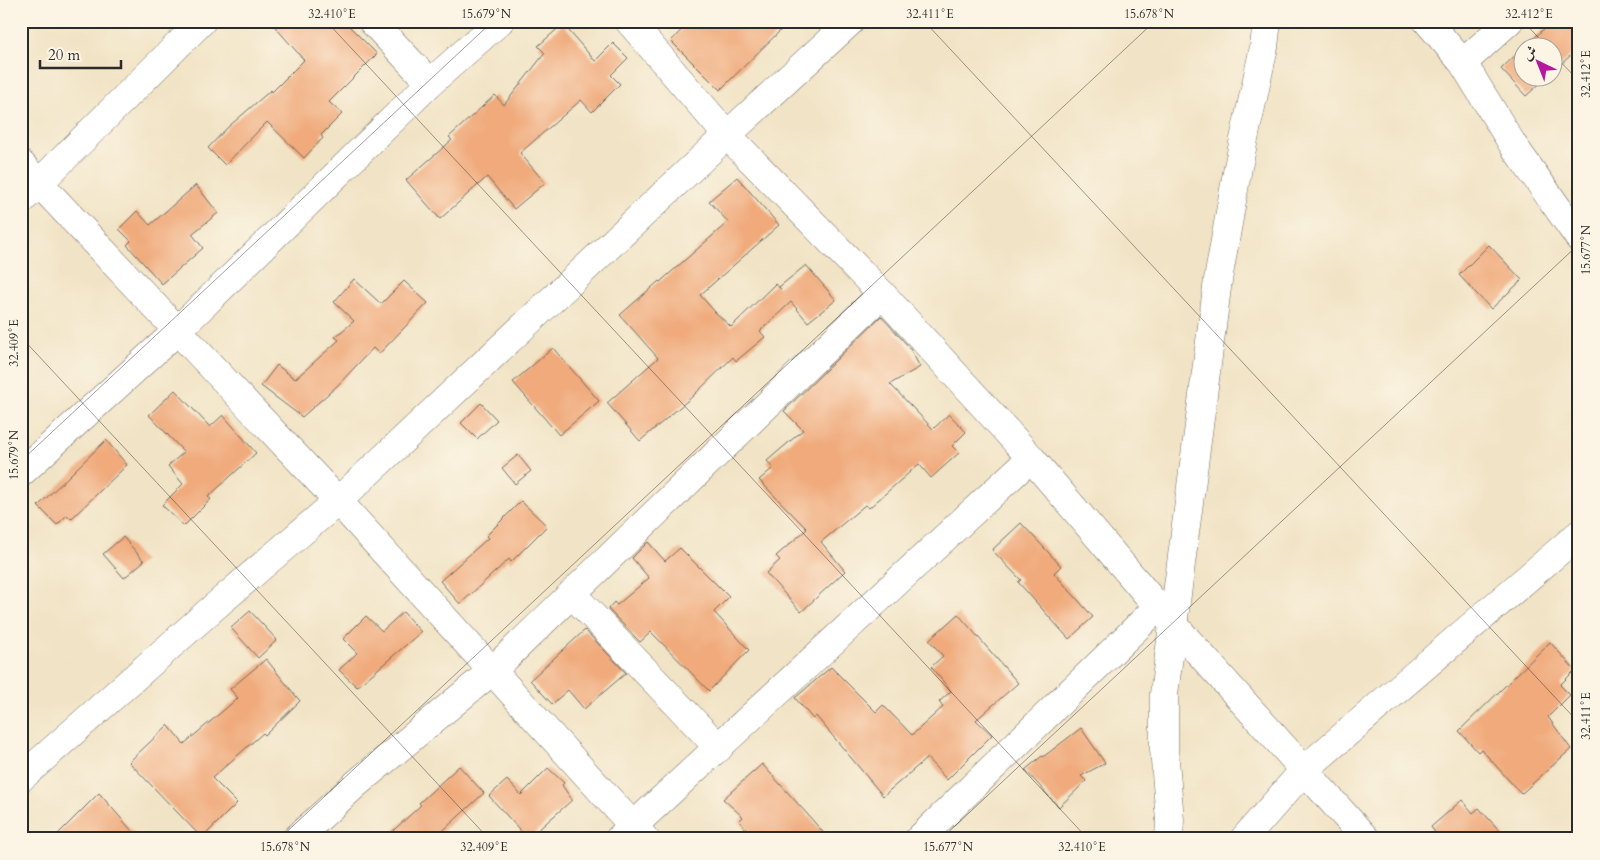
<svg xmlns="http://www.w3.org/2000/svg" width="1600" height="860" font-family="Cardo,Amiri,serif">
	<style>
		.building { fill: #f0aa7c }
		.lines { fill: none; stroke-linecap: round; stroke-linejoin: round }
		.minor-casing { stroke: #706b61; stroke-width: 29 }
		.minor { stroke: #fff; stroke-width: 28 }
		.ticks { fill: none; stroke: #2b2b2b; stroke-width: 1; stroke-opacity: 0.45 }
		.neatline { fill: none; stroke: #2b2b2b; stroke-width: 2 }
		.ticks-label { font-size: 12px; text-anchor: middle; fill: #2b2b2b }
	</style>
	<rect width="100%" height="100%" fill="#fcf5e5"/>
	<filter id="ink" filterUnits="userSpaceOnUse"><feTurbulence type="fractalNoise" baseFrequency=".02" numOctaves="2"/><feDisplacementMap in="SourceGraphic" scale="10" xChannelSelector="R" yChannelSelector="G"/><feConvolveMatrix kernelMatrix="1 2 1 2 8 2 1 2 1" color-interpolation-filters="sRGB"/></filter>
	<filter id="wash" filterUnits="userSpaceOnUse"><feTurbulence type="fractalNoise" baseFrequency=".0096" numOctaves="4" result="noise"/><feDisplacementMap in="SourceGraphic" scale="20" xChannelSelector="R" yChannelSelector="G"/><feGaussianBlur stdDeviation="1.12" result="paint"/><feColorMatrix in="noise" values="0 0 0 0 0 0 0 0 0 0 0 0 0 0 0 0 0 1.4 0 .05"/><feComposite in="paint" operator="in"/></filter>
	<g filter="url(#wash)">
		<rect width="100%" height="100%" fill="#f1e3c5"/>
		<g id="blocks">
			<g class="building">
				<path d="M 270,21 L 344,21 L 377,54 L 329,102 L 342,114 L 321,135 L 323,138 L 304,158 L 267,122 L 225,165 L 208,148 L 227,128 L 271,90 L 272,92 L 304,60 Z"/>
				<path d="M 690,21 L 790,21 L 720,90 L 671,41 Z"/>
				<path d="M 1552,21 L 1579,21 L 1579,48 L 1552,72 L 1552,48 L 1524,48 Z"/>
				<path d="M 563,24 L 595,61 L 613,43 L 628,58 L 611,75 L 620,84 L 592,112 L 581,100 L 520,153 L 545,183 L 514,209 L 487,177 L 440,219 L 406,180 L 452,140 L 449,137 L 495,95 L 504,105 L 545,53 L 538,46 Z"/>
				<path d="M 1522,49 L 1522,78 L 1546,78 L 1526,96 L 1501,69 Z"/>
				<path d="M 737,177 L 779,225 L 700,295 L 715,312 L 731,327 L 775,284 L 781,289 L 779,287 L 806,265 L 836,300 L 808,322 L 791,302 L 760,331 L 765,337 L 736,361 L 733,357 L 693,396 L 640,441 L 607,403 L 658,358 L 620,315 L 659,281 L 660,282 L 728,222 L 709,201 Z"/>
				<path d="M 196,185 L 218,213 L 192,234 L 203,248 L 162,284 L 127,245 L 131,241 L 119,229 L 137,211 L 150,225 Z"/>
				<path d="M 1489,245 L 1522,280 L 1491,309 L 1459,275 Z"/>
				<path d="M 354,279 L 381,304 L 404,281 L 428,303 L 379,354 L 373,348 L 337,386 L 302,417 L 261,386 L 277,365 L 295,379 L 339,340 L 335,337 L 354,321 L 334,302 Z"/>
				<path d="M 881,316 L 909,347 L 920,367 L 890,384 L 933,429 L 949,414 L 966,432 L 952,446 L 959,453 L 931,478 L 919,464 L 869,508 L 865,505 L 821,542 L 845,571 L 801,612 L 766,573 L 780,560 L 776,556 L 807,529 L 759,480 L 773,468 L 767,461 L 803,430 L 784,411 Z"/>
				<path d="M 553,348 L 599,401 L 559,435 L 513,382 Z"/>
				<path d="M 175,390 L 210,427 L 223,415 L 256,453 L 208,497 L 211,499 L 184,526 L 162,505 L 183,484 L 168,466 L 184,452 L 149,415 Z"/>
				<path d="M 481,403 L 497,420 L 477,439 L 461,423 Z"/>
				<path d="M 106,440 L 127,465 L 71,519 L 67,515 L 57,525 L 38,506 Z"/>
				<path d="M 518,455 L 531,471 L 515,484 L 502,468 Z"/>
				<path d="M 521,501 L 547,526 L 511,562 L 509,559 L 460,604 L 440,581 L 488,538 L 486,536 Z"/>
				<path d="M 1021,523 L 1061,566 L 1054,573 L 1093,617 L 1069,639 L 1018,582 L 1021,580 L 992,550 Z"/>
				<path d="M 123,537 L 144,561 L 124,578 L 103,554 Z"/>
				<path d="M 648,542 L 665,561 L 680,548 L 729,597 L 714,612 L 749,650 L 709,691 L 651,632 L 640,642 L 608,609 L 614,602 L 617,605 L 649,578 L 632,558 Z"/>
				<path d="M 250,611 L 277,640 L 258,658 L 231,628 Z"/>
				<path d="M 403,612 L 421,632 L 357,687 L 339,670 L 357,653 L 343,639 L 366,616 L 382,631 Z"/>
				<path d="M 958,614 L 1018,683 L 976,720 L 992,735 L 947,780 L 927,758 L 883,796 L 816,716 L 813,719 L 795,698 L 831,667 L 876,712 L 883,705 L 912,735 L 943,707 L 939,702 L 951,691 L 931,667 L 943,656 L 929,640 Z"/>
				<path d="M 585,630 L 626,673 L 584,709 L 568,690 L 552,704 L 530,680 Z"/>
				<path d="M 1550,642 L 1575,670 L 1560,685 L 1570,695 L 1548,717 L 1571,749 L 1521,794 L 1481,749 L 1478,752 L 1459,731 Z"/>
				<path d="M 266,659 L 300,701 L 265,735 L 263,733 L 212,778 L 237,803 L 202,838 L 129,762 L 168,725 L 184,744 L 238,698 L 230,689 Z"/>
				<path d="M 1081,728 L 1105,763 L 1081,776 L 1086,781 L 1059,807 L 1025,770 L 1042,756 L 1043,757 Z"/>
				<path d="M 762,764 L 808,815 L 829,839 L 754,839 L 739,821 L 743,817 L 723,799 Z"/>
				<path d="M 459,766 L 484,793 L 434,839 L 384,839 L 421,805 L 419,803 Z"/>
				<path d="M 548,768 L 564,783 L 562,785 L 572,800 L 528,839 L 489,796 L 507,780 L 521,795 Z"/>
				<path d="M 99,793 L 139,839 L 53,839 Z"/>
				<path d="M 1462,800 L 1473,813 L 1479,808 L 1507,839 L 1440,839 L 1431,827 Z"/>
			</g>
		</g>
	</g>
	<g filter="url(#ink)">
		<use href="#blocks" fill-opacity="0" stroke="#706b61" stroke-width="1"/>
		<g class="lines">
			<g class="minor-casing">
				<g id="minor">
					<path d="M 372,21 L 430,83"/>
					<path d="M 629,21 L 727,135 L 882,294 L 1031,458 L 1158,607 L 1366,839"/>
					<path d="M 1427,21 L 1463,63 L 1513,145 L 1579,238"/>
					<path d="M 1463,63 L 1509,21"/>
					<path d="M 21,164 L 338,501 L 645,839"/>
					<path d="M 21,201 L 202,21"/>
					<path d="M 21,473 L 178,330 L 430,83 L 500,21"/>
					<path d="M 572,594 L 719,748"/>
					<path d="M 21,778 L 213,608 L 338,501 L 727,135 L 851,21"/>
					<path d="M 296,839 L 356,784 L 493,670 L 882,294"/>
					<path d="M 619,839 L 1031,458"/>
					<path d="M 919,839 L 1158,607"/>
					<path d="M 1169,839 L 1170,820 L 1164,749 L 1164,694 L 1218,280 L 1238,167 L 1264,47 L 1267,21"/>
					<path d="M 1244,839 L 1305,769 L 1579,534"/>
				</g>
			</g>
			<use href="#minor" class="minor"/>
		</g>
	</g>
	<path class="ticks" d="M 326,21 L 1088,839M 924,21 L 1579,723M 1523,21 L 1548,48M 1552,53 L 1579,81M 21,337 L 489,839M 21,461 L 493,21M 279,839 L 1155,21M 941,839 L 1579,244"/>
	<rect width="1600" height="860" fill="none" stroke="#fcf5e5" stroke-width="55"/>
	<g transform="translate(1538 62) rotate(317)"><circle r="24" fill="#fcf5e5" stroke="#a8a49b"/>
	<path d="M0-4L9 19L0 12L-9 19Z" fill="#b5179e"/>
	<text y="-8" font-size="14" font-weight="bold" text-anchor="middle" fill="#2b2b2b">ش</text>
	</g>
	<path d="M40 60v8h81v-8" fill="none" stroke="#2b2b2b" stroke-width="2.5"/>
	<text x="48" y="60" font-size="15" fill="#2b2b2b" stroke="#fcf5e5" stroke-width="4" paint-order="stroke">20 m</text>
	<rect x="28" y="28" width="1544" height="804" class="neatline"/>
	<g class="ticks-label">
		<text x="332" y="18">32.410°E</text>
		<text x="486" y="18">15.679°N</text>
		<text x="930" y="18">32.411°E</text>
		<text x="1149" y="18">15.678°N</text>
		<text x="1529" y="18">32.412°E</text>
		<text transform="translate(1586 74) rotate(-90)" y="4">32.412°E</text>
		<text transform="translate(1586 250) rotate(-90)" y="4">15.677°N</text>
		<text transform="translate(14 343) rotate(-90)" y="4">32.409°E</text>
		<text transform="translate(14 455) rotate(-90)" y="4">15.679°N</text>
		<text transform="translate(1586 716) rotate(-90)" y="4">32.411°E</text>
		<text x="285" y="851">15.678°N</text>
		<text x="484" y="851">32.409°E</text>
		<text x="948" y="851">15.677°N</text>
		<text x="1082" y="851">32.410°E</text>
	</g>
</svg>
